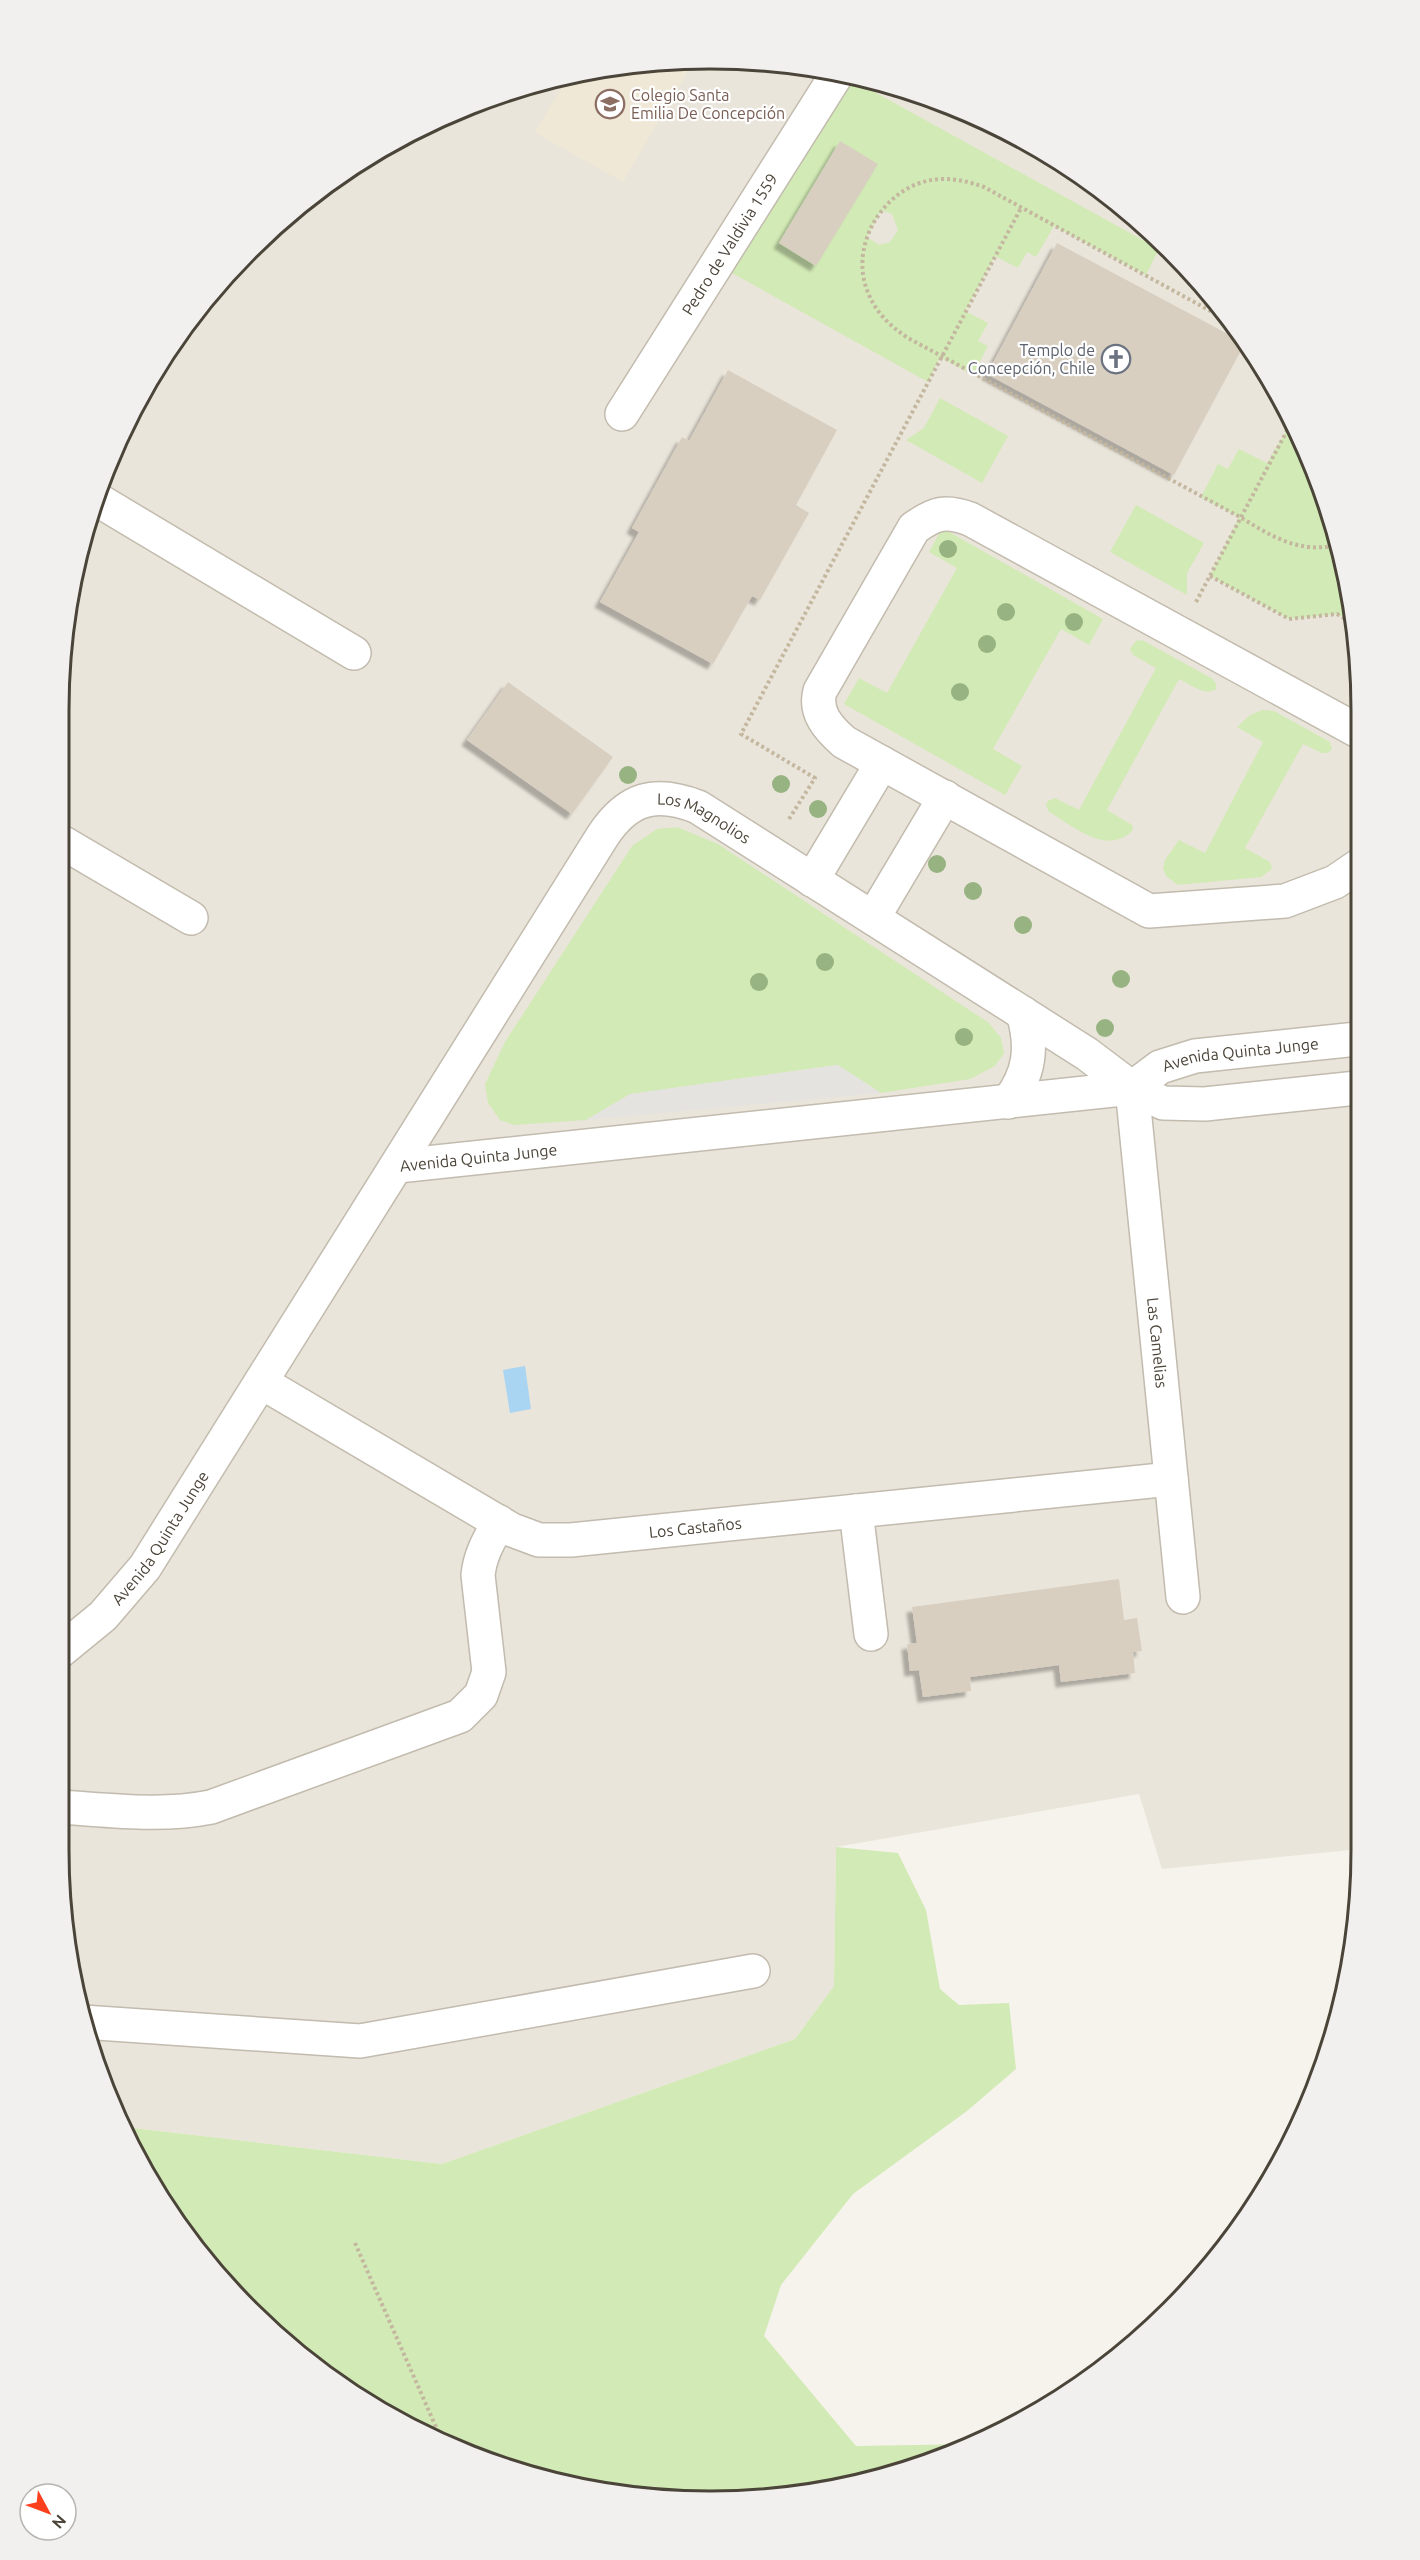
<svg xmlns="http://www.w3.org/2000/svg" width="1420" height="2560" font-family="Ubuntu,sans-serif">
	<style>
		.residential { fill: #eae5da }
		.education { fill: #efe8d6 }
		.green { fill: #d2eab5; fill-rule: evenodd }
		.parking { fill: #e5e3e0 }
		.water { fill: #a9d4f2 }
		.building { fill: #d8cfc1; filter: url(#shadow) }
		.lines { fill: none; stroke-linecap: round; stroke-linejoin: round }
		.minor-casing { stroke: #c2bbae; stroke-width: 36 }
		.path { stroke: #c4b79f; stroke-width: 4; stroke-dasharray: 3 3; stroke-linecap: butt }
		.minor { stroke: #fff; stroke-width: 33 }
		.tree { fill: #97b381 }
		.labels { text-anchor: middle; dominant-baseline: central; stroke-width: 4.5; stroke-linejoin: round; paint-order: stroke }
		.education-label { font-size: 16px; fill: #785e54; stroke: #fff; text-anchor: start }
		.street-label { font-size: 16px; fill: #4b4439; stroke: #fff }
		.worship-label { font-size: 16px; fill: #5b616d; stroke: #fff; text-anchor: end }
		.rim { fill: none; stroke: #4b4439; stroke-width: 3 }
	</style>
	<defs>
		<filter id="shadow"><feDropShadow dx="-5.5" dy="5.5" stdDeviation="1.5" flood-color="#0004"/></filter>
	</defs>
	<rect width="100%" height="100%" fill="#f6f3ec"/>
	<path class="residential" d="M 667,60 L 795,64 L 919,93 L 1040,149 L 1140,220 L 1252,348 L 1327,500 L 1356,625 L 1360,1849 L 1162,1869 L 1139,1794 L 836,1847 L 834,1986 L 795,2039 L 442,2164 L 124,2127 L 93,2060 L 71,1977 L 59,1850 L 60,668 L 81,541 L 146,385 L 220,281 L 313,193 L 422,126 L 541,81 Z"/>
	<path class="education" d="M 667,60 L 694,61 L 623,182 L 534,132 L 570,76 Z"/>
	<g class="green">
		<path d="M 851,79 L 1159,249 L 1146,275 L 1054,226 L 1036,257 L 1027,252 L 1018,268 L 995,256 L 965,311 L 988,323 L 978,341 L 988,346 L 973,375 L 940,357 L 928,382 L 732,273 ZM 881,210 L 892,214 L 898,230 L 890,242 L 879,245 L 867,237 Z"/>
		<path d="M 940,398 L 1008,436 L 982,483 L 906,440 L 924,428 Z"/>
		<path d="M 1290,425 L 1327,500 L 1356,625 L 1337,614 L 1289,619 L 1210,576 L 1239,517 L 1201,497 L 1218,464 L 1228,469 L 1239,449 L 1267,463 Z"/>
		<path d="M 1136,505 L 1204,543 L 1187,573 L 1187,595 L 1110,552 Z"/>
		<path d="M 942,528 L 1103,619 L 1089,645 L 1061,629 L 993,749 L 1022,766 L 1005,795 L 844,704 L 859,678 L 887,693 L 957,568 L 929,552 Z"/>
		<path d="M 1142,640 L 1213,679 L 1216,684 L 1216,689 C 1204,697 1191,684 1179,679 L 1107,810 L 1132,825 L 1133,830 C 1108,857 1073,826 1049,812 L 1046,805 L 1048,801 L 1055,798 L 1079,810 L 1156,668 L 1133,655 L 1130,649 L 1136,641 Z"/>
		<path d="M 1262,710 L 1274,711 L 1330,742 L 1332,749 L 1328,753 L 1322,753 L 1303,744 L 1245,848 L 1270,862 L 1272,869 L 1261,877 L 1178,885 L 1166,876 L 1163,869 L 1165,860 L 1179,840 L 1205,853 L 1263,742 L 1237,727 L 1250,715 Z"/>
		<path d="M 677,827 L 718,844 L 989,1023 L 1001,1038 L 1004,1053 L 995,1066 L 970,1079 L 881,1093 L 837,1065 L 631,1094 L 586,1120 L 514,1125 L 500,1120 L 488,1103 L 485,1084 L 505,1042 L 632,846 L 657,829 Z"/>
		<path d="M 836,1847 L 898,1853 L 926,1910 L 940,1989 L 959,2005 L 1009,2003 L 1016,2069 L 967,2111 L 853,2194 L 781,2285 L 764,2336 L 856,2446 L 973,2444 L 960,2452 L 878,2479 L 753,2500 L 667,2500 L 542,2479 L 460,2452 L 348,2392 L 280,2340 L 193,2247 L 146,2175 L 124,2127 L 442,2164 L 795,2039 L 834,1986 Z"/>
	</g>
	<path class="parking" d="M 838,1065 L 881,1093 L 586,1120 L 630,1094 Z"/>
	<path class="water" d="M 525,1366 L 531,1409 L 510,1413 L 503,1370 Z"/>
	<g class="building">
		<path d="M 840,141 L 878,164 L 816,266 L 779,243 Z"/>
		<path d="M 1057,243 L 1245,343 L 1174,475 L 987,374 Z"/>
		<path d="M 728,370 L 837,430 L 796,505 L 809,513 L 760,600 L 752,596 L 713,664 L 600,602 L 639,532 L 632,528 L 682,437 L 689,441 Z"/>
		<path d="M 508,682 L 613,757 L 572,814 L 467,740 Z"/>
		<path d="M 1119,1579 L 1124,1620 L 1137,1618 L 1142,1651 L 1133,1652 L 1135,1673 L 1061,1682 L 1059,1665 L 970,1677 L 971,1691 L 923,1697 L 919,1670 L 910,1671 L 907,1644 L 917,1643 L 912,1607 Z"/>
	</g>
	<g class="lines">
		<g class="minor-casing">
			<g id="minor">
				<path id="s1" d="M 622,414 L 837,74"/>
				<path d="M 98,500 L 354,653"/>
				<path d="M 1356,730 L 970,519 C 945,510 935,513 914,528 L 820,691 C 814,712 828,728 844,742 L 1149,911 L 1285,901 L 1335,882 L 1357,867"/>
				<path d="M 60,841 L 191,918"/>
				<path d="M 812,880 L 882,763"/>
				<path d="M 873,918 L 945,797"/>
				<path id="s2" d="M 1132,1088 L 1183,1597"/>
				<path d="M 1008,1102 C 1030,1074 1033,1047 1023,1013"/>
				<path id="s3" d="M 398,1166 L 1132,1088 L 1160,1067 L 1195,1056 L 1357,1039"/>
				<path id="s4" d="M 261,1382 L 512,1530 L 539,1540 L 571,1540 L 1171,1479"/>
				<path d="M 856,1511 L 871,1634"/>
				<path id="s5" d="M 59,1652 L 103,1616 L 145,1567 L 602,837 C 627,798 655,790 698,807 L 1087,1054 L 1132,1088 L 1163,1103 L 1205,1104 L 1357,1088"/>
				<path d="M 59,1807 C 109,1810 161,1817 211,1807 L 460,1716 L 481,1695 L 489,1672 L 478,1575 C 480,1555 489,1540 499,1522"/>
				<path d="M 83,2022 L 360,2041 L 753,1971"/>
			</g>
		</g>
		<g class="path">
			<path d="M 1227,320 L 984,187 C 970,182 958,179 943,179 C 890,179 848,240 867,290 C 875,312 889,325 908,338 L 1240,517 C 1271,536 1299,554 1337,545"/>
			<path d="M 1210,576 L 1289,619 L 1337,614 L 1356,625"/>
			<path d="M 1196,602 L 1290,425"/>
			<path d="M 789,819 L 815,778 L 741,734 L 1021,208"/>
			<path d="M 355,2243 L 443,2443"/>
		</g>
		<use href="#minor" class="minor"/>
	</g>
	<g class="tree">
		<circle cx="948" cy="549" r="9"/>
		<circle cx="1006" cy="612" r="9"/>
		<circle cx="1074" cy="622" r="9"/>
		<circle cx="987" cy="644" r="9"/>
		<circle cx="960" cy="692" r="9"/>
		<circle cx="628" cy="775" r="9"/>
		<circle cx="781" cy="784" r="9"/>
		<circle cx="818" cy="809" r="9"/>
		<circle cx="937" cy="864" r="9"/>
		<circle cx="973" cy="891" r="9"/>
		<circle cx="1023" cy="925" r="9"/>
		<circle cx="825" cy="962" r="9"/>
		<circle cx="1121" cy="979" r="9"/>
		<circle cx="759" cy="982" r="9"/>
		<circle cx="1105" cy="1028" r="9"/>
		<circle cx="964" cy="1037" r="9"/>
	</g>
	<defs>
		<g id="school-ring" transform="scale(1.5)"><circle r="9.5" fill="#fff" stroke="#8d6e63" stroke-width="1.5"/><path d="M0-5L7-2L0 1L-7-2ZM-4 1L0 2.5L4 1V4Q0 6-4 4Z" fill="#8d6e63"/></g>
		<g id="church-ring" transform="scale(1.5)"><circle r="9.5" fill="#fff" stroke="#6b7280" stroke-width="1.5"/><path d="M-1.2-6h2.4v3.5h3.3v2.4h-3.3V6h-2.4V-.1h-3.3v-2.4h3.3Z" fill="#6b7280"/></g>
	</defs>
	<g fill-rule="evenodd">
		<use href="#school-ring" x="610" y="104"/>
		<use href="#church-ring" x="1116" y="359"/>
	</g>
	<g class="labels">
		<g class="education-label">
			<text x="631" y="95">Colegio Santa<tspan x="631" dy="18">Emilia De Concepción</tspan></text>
		</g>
		<g class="street-label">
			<text stroke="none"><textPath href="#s1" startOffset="201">Pedro de Valdivia 1559</textPath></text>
			<text stroke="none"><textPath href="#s5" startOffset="1104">Los Magnolios</textPath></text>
			<text stroke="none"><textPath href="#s3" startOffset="855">Avenida Quinta Junge</textPath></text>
			<text stroke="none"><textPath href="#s3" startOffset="81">Avenida Quinta Junge</textPath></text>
			<text stroke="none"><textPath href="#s2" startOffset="256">Las Camelias</textPath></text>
			<text stroke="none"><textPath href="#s4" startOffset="477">Los Castaños</textPath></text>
			<text stroke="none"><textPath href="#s5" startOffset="154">Avenida Quinta Junge</textPath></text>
		</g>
		<g class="worship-label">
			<text x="1095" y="350">Templo de<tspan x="1095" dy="18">Concepción, Chile</tspan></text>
		</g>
	</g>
	<path d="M0 0H1420V2560H0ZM710 69H710A641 641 0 0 1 1351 710V1850A641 641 0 0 1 710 2491H710A641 641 0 0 1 69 1850V710A641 641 0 0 1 710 69Z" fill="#f1f0ef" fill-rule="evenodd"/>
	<path class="rim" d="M710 69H710A641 641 0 0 1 1351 710V1850A641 641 0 0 1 710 2491H710A641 641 0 0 1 69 1850V710A641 641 0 0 1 710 69Z"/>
	<g transform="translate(48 2512) rotate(131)"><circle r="28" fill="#ffffff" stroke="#b7b4b0" stroke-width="1.5"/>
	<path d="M0-4.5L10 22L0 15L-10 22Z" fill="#fc3f1d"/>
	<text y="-9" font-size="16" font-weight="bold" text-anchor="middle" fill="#4b4439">N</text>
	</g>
</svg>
